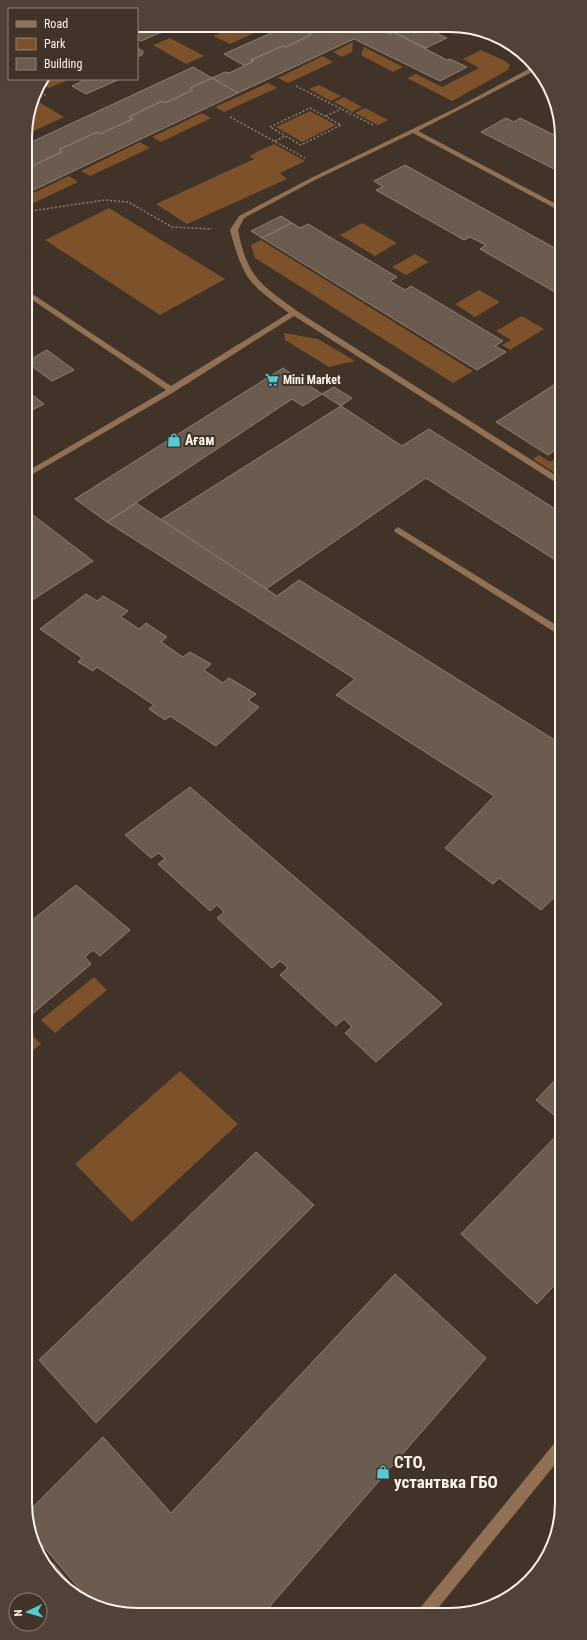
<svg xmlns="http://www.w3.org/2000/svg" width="587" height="1640" font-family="'Roboto Condensed',sans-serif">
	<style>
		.green { fill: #7d522b }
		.building { fill: #6b5c4f; stroke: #908072 }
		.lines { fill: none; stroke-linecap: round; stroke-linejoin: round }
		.path { stroke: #8c8075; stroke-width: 1.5; stroke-dasharray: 2 2; stroke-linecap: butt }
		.lane { fill: #917054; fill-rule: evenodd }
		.street { fill: #917054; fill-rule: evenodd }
		.labels { text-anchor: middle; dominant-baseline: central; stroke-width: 4; stroke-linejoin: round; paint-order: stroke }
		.far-poi-label { font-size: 12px; font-weight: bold; fill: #fcf3eb; stroke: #413327; text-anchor: start }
		.poi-label { font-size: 14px; font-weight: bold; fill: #fcf3eb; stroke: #413327; text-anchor: start }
		.near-poi-label { font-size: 17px; font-weight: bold; fill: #fcf3eb; stroke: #413327; text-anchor: start }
		.rim { fill: none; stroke: #fcf3eb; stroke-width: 2 }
	</style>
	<rect width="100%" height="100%" fill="#413327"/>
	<g class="green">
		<path d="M 235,26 L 254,33 L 230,44 L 213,36 Z"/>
		<path d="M 170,38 L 204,56 L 186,64 L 153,45 Z"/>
		<path d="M 353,42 L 352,52 L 342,57 L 333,52 Z"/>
		<path d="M 364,47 L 403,67 L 393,72 L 361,55 Z"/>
		<path d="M 481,50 L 505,61 L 510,65 L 508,70 L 452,101 L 407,78 L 416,74 L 442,87 L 479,68 L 463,59 Z"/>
		<path d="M 323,56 L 333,62 L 288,83 L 278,78 Z"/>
		<path d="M 43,79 L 70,79 L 49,88 L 40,83 Z"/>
		<path d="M 268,83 L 277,88 L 224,112 L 215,107 Z"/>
		<path d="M 319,85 L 341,96 L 331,101 L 309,89 Z"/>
		<path d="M 344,97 L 362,107 L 352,112 L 334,102 Z"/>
		<path d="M 39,102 L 64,117 L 25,135 L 32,105 Z"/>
		<path d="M 365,108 L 388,120 L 378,125 L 355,113 Z"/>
		<path d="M 310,111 L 336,125 L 302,142 L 276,127 Z"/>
		<path d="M 202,113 L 211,118 L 161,142 L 152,137 Z"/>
		<path d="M 140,142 L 150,148 L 90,176 L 81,171 Z"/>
		<path d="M 274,144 L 305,161 L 280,173 L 287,179 L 187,224 L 156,204 L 254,159 L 249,156 Z"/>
		<path d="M 69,176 L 78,182 L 25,207 L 25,197 Z"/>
		<path d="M 109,208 L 225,279 L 160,315 L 45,240 Z"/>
		<path d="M 362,223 L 397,243 L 375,256 L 340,235 Z"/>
		<path d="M 261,240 L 473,371 L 453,383 L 255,258 L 251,245 Z"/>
		<path d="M 415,254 L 429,262 L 406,275 L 392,267 Z"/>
		<path d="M 479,290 L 500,302 L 475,317 L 455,304 Z"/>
		<path d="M 522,316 L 544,329 L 510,350 L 502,345 L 511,340 L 496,331 Z"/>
		<path d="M 284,333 L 318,339 L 355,361 L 329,367 L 285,340 Z"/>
		<path d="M 539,455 L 550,462 L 560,456 L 560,476 L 533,459 Z"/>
		<path d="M 94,977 L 107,990 L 55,1033 L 41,1020 Z"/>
		<path d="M 27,1030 L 41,1044 L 27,1055 Z"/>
		<path d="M 180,1071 L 238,1124 L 132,1222 L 75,1164 Z"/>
	</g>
	<g class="building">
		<path d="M 137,25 L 178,25 L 141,41 L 137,39 Z"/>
		<path d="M 287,26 L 325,26 L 309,34 L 311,35 L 286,47 L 283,46 L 251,60 L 254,61 L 245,66 L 224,54 Z"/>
		<path d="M 325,26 L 375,27 L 390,34 L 393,32 L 447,60 L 450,59 L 467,67 L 440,81 L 354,39 L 238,93 L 212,78 L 225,72 L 229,73 L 254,61 L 251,60 L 283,46 L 286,47 L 311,35 L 309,34 Z"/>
		<path d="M 375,27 L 423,27 L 447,38 L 426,48 L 393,32 L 390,34 Z"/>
		<path d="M 137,48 L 143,51 L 142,55 L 137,57 Z"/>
		<path d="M 193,67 L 212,78 L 190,88 L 193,90 L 165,103 L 162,101 L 129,117 L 133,119 L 100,134 L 97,132 L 59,150 L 62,152 L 32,166 L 29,164 L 25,166 L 25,145 Z"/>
		<path d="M 212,78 L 238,93 L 25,194 L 25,166 L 29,164 L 32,166 L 62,152 L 59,150 L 97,132 L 100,134 L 133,119 L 129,117 L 162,101 L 165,103 L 193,90 L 190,88 Z"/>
		<path d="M 87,79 L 120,79 L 86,94 L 72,86 Z"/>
		<path d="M 506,118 L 514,122 L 520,118 L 560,138 L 560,172 L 481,132 Z"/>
		<path d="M 405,165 L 560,251 L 560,295 L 480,249 L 486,245 L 470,237 L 464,240 L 376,190 L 383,187 L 374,181 Z"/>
		<path d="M 281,216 L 292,223 L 262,238 L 251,231 Z"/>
		<path d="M 292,223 L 300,228 L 308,224 L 397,277 L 390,281 L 405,290 L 411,286 L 503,341 L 495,346 L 506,352 L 477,370 L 262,238 Z"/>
		<path d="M 47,350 L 74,370 L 52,381 L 26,362 Z"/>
		<path d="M 283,368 L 322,394 L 303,406 L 292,399 L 107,522 L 75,499 Z"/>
		<path d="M 560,381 L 560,447 L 548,455 L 496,422 Z"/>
		<path d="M 334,387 L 352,398 L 341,406 L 322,394 Z"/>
		<path d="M 26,390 L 44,404 L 26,413 Z"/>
		<path d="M 341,406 L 402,446 L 429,429 L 560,512 L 560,563 L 426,478 L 266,589 L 160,520 Z"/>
		<path d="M 136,503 L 277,596 L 299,580 L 561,744 L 561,891 L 541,910 L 499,878 L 493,884 L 445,848 L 494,796 L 336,695 L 355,679 L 107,522 Z"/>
		<path d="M 29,512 L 93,561 L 26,604 L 26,514 Z"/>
		<path d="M 86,594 L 97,601 L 103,596 L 128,611 L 121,617 L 139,629 L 146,623 L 167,637 L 161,642 L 183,657 L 190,652 L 211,664 L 204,670 L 223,683 L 229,678 L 256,694 L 248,700 L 259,707 L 216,746 L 170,716 L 165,720 L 149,709 L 154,705 L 97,667 L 93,671 L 78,662 L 82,658 L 40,629 Z"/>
		<path d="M 190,787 L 442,1004 L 376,1062 L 345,1033 L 352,1027 L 344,1019 L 336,1026 L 280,975 L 288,968 L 284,964 L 280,961 L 272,968 L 217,918 L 224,912 L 217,905 L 210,911 L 158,864 L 165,859 L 159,853 L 151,858 L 125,835 Z"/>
		<path d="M 76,885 L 130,930 L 100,956 L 93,950 L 89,953 L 85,957 L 91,964 L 31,1015 L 26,1011 L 26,925 Z"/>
		<path d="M 561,1074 L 561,1121 L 536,1100 Z"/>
		<path d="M 561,1131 L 561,1278 L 537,1304 L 461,1234 Z"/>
		<path d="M 256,1152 L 314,1205 L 96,1423 L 39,1360 Z"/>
		<path d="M 395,1274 L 486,1358 L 264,1613 L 115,1613 L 88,1599 L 30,1531 L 27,1525 L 27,1513 L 103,1437 L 171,1513 Z"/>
		<path d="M 53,1563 L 79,1594 L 58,1582 L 49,1566 Z"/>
	</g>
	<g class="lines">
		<g class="path">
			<path d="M 296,86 L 373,125"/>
			<path d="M 33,100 L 45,95 L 36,90"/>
			<path d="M 310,108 L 341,125 L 301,145 L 270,127 Z"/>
			<path d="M 326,116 L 341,109"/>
			<path d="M 230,117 L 305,158"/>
			<path d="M 275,141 L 285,136"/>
			<path d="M 31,211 L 105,200 L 128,202 L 172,227 L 212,229"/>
		</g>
		<path class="lane" d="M 398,527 L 561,628 L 561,636 L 395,532 L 394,530 Z"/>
		<g class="street">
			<path d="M 534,66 L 536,70 L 418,131 L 560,206 L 560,211 L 413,133 L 315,180 L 244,218 L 238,230 C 241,245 245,261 254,274 C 263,288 284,301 297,311 L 560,478 L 560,485 L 294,316 L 174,392 L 26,478 L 26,472 L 166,390 L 25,295 L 25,289 L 171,386 L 289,313 C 276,303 256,290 247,276 C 239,262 234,246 230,230 L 239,216 L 311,178 L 456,108 Z"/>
			<path d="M 562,1439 L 562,1456 L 434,1613 L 418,1613 L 420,1608 L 557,1440 Z"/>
		</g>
	</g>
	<defs>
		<g id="supermarket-bare" transform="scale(1.08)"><path d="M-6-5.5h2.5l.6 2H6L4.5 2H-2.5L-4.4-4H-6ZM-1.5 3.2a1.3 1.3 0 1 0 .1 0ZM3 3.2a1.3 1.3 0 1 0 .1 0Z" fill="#52cbd7" stroke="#413327" stroke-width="2.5" paint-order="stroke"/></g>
		<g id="shop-bare" transform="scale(1.08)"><path d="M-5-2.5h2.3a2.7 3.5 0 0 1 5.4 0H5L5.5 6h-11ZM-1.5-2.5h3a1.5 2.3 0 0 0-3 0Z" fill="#52cbd7" stroke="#413327" stroke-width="2.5" paint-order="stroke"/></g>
	</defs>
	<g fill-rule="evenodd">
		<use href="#supermarket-bare" x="272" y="380"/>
		<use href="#shop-bare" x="174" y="440"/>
		<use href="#shop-bare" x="383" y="1472"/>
	</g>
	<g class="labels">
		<g class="far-poi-label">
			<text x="283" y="380">Mini Market</text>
		</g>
		<g class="poi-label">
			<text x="185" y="440">Ағам</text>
		</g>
		<g class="near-poi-label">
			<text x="394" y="1462">СТО,<tspan x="394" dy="20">устантвка ГБО</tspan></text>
		</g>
	</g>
	<path d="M0 0H587V1640H0ZM137 32H450A105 105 0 0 1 555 137V1503A105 105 0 0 1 450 1608H137A105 105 0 0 1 32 1503V137A105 105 0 0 1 137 32Z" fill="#504237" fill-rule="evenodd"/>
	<path class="rim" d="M137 32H450A105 105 0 0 1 555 137V1503A105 105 0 0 1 450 1608H137A105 105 0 0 1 32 1503V137A105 105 0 0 1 137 32Z"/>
	<rect x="8" y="8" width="130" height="72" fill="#413327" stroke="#8c8075"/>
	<rect x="16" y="21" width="20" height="6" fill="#917054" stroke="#8c8075"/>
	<text x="44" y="28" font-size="12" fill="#fcf3eb">Road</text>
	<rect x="16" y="38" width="20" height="12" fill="#7d522b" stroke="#8c8075"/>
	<text x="44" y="48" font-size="12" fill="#fcf3eb">Park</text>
	<rect x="16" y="58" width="20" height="12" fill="#6b5c4f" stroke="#8c8075"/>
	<text x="44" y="68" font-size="12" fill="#fcf3eb">Building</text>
	<g transform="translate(28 1612) rotate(265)"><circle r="19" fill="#413327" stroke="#8c8075"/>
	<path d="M0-3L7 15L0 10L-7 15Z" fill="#52cbd7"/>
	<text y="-6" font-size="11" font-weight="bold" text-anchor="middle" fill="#fcf3eb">N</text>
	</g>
</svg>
